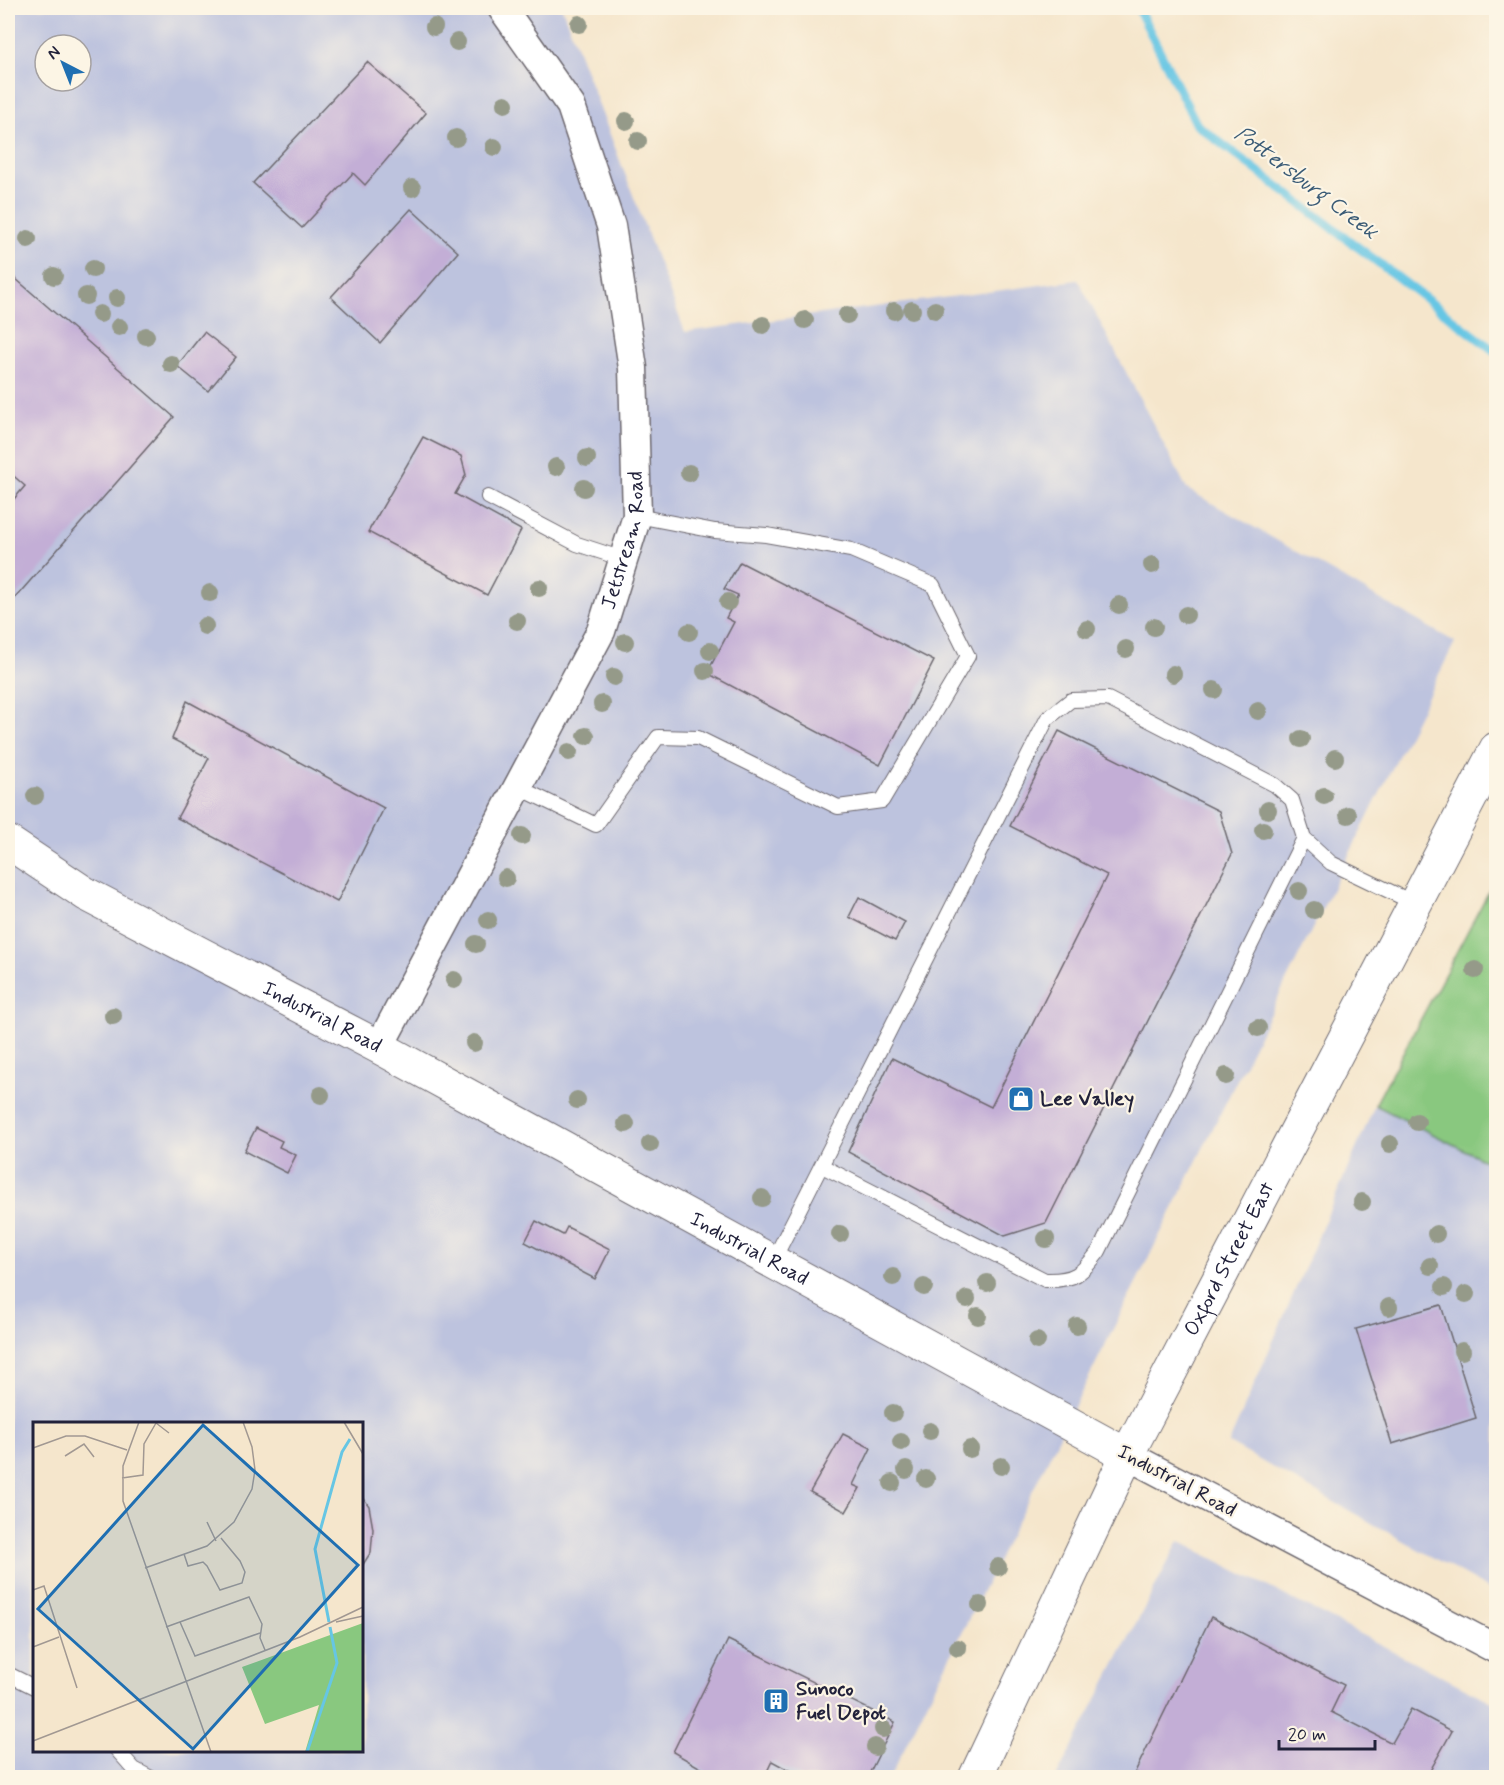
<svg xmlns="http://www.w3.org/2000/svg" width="1504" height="1785" font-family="Mynerve,sans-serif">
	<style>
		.industrial { fill: #bdc3de; fill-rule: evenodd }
		.green { fill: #89c87f; stroke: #56755d; stroke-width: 1.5 }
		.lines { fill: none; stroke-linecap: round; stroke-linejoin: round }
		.stream { stroke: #66c6e4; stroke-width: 9 }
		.building { fill: #c3aed6 }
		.service-casing { stroke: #6c676e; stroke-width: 16 }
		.minor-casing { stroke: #6c676e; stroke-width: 31 }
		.tertiary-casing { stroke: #6c676e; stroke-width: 35 }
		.secondary-casing { stroke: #6c676e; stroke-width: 35 }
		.service { stroke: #fff; stroke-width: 14 }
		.minor { stroke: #fff; stroke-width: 28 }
		.tertiary { stroke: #fff; stroke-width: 33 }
		.secondary { stroke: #fff; stroke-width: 33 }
		.tree { fill: #959a89 }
		.labels { text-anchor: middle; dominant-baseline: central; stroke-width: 4.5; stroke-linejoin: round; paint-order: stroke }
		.street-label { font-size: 21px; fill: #22223b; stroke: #fcf5e5 }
		.poi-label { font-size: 21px; font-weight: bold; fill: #22223b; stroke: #fcf5e5; text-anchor: start }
		.water-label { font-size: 22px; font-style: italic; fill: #3a5b76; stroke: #fcf5e5 }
		.inset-river { fill: none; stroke: #66c6e4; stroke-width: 3 }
		.inset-road { fill: none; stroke: #a19892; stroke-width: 1.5 }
		.view { fill: #1f6fb2; fill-opacity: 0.15; stroke: #1f6fb2; stroke-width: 3 }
		.inset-edge { fill: none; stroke: #22223b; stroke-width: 3 }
	</style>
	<rect width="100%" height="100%" fill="#fcf5e5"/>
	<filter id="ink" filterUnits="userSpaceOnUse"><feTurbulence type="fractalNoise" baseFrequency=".0167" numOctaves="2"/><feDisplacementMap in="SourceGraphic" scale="12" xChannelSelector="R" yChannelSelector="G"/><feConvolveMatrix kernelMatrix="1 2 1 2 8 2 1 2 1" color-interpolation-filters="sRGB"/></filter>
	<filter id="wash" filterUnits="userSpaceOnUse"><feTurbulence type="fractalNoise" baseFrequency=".008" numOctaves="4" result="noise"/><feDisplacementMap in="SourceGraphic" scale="24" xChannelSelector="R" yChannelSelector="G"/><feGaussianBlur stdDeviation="1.35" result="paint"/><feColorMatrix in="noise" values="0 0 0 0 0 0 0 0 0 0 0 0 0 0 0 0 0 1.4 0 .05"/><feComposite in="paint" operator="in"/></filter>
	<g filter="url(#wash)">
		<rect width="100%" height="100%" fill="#f5e6cc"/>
		<g class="industrial">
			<path d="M 8,8 L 562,8 L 685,332 L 1078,280 L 1187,489 L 1455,642 L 890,1777 L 8,1778 ZM 45,45 L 81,45 L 81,81 L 45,81 ZM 34,1424 L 362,1424 L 362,1750 L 34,1750 Z"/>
			<path d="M 1375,1105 L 1496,1166 L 1496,1593 L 1229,1443 Z"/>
			<path d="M 1179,1541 L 1496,1704 L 1496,1777 L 1056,1778 Z"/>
		</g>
		<path class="green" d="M 1496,878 L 1496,1166 L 1375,1105 Z"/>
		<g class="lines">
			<path class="stream" d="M 1138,8 L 1197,125 L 1496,352"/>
		</g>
		<g id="blocks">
			<g class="building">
				<path d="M 367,62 L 426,113 L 365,185 L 353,173 L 302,228 L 253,183 Z"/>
				<path d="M 411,209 L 458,252 L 380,343 L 331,297 Z"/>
				<path d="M 8,272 L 174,417 L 8,606 L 8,506 L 25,486 L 8,471 Z"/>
				<path d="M 204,332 L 236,357 L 208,391 L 177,366 Z"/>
				<path d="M 423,437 L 461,456 L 466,475 L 455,494 L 521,530 L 487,595 L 368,532 Z"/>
				<path d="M 740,562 L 934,661 L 880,765 L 707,673 L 734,622 L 726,618 L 738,595 L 724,589 Z"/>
				<path d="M 187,701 L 384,808 L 337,902 L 177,818 L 209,758 L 172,739 Z"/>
				<path d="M 1059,731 L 1219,811 L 1232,854 L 1046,1223 L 1005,1236 L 848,1152 L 892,1058 L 991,1107 L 1107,875 L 1010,826 Z"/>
				<path d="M 859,897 L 905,922 L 895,941 L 849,917 Z"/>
				<path d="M 256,1128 L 282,1141 L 279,1147 L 296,1155 L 287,1173 L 244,1151 Z"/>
				<path d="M 536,1221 L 563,1235 L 567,1227 L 610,1249 L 595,1279 L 525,1242 Z"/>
				<path d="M 1441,1305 L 1476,1418 L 1392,1444 L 1356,1329 Z"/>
				<path d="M 843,1434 L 871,1448 L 853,1485 L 860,1488 L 846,1512 L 810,1492 Z"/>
				<path d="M 1496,1480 L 1496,1495 L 1490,1491 Z"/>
				<path d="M 362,1496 L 369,1506 L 373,1529 L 371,1552 L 362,1566 Z"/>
				<path d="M 1211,1617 L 1344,1685 L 1331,1712 L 1392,1743 L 1411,1709 L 1452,1731 L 1426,1778 L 1145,1778 L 1135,1772 Z"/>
				<path d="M 728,1640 L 895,1722 L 867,1778 L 803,1778 L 772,1761 L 764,1778 L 718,1778 L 673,1752 Z"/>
			</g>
		</g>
	</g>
	<g filter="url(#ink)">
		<use href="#blocks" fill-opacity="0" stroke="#6c676e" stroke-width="1.5"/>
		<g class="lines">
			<g class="service-casing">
				<g id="service">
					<path d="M 488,497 L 577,544 L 623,559"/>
					<path d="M 518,787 L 596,825 L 658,737 L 698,738 L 838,807 L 882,801 L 968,656 L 933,585 L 851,550 L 766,535 L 715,531 L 637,516"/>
					<path d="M 822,1166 L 1045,1280 C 1074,1281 1082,1274 1099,1251 L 1304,838"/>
					<path d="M 773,1261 L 1047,719 L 1071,700 L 1108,699 L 1275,785 L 1292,800 L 1304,838 L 1331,863 L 1416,904"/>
					<path d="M 8,1674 L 34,1687"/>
					<path d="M 117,1750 L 134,1769 L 151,1778"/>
				</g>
			</g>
			<g class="minor-casing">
				<g id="minor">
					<path id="s1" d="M 379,1047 L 601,631 L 637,516 L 633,368 L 611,226 L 571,106 L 502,8"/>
					<path d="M 1127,1455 L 1496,1649"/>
				</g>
			</g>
			<g class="tertiary-casing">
				<g id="tertiary">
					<path id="s2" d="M 8,842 L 86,894 L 379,1047 L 1127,1455"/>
				</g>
			</g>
			<g class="secondary-casing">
				<g id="secondary">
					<path id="s3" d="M 975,1778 L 1127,1455 L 1496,749"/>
				</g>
			</g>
			<use href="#service" class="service"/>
			<use href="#minor" class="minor"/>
			<use href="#tertiary" class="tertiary"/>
			<use href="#secondary" class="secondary"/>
		</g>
		<g class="tree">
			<circle cx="579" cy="24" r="9"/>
			<circle cx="434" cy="27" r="9"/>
			<circle cx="457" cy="42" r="9"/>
			<circle cx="505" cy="104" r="9"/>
			<circle cx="626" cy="121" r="9"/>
			<circle cx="456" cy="138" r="9"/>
			<circle cx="638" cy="141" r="9"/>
			<circle cx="494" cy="147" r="9"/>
			<circle cx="412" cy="188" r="9"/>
			<circle cx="28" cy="239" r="9"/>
			<circle cx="93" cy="269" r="9"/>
			<circle cx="54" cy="276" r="9"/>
			<circle cx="86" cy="296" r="9"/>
			<circle cx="117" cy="298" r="9"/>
			<circle cx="912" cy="310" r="9"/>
			<circle cx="935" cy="310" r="9"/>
			<circle cx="894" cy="311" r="9"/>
			<circle cx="100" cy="314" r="9"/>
			<circle cx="847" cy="315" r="9"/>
			<circle cx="805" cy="320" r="9"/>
			<circle cx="763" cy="325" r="9"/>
			<circle cx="119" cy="327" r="9"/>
			<circle cx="146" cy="336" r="9"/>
			<circle cx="171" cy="364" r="9"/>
			<circle cx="587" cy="458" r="9"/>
			<circle cx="556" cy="467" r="9"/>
			<circle cx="689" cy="473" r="9"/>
			<circle cx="584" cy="488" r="9"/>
			<circle cx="1152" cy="565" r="9"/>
			<circle cx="539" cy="588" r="9"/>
			<circle cx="210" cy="593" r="9"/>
			<circle cx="728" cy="602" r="9"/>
			<circle cx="1119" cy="605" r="9"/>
			<circle cx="1186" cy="615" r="9"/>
			<circle cx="517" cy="621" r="9"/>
			<circle cx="205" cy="626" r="9"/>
			<circle cx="1154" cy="627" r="9"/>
			<circle cx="1087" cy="629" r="9"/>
			<circle cx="689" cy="632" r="9"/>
			<circle cx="625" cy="642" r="9"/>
			<circle cx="1126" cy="649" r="9"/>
			<circle cx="710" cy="651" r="9"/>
			<circle cx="705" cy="671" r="9"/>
			<circle cx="1173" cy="674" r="9"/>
			<circle cx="614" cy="677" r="9"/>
			<circle cx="1214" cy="690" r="9"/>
			<circle cx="602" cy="704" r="9"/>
			<circle cx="1258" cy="711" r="9"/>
			<circle cx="586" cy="736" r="9"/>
			<circle cx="1301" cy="739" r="9"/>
			<circle cx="569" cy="752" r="9"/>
			<circle cx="1335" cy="758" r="9"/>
			<circle cx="35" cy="796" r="9"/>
			<circle cx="1324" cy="796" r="9"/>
			<circle cx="1268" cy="810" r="9"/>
			<circle cx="1348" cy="815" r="9"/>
			<circle cx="1263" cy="830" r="9"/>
			<circle cx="522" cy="836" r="9"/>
			<circle cx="506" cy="878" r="9"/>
			<circle cx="1299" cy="891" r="9"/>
			<circle cx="1314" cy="910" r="9"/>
			<circle cx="488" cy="920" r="9"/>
			<circle cx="476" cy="944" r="9"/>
			<circle cx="1475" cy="970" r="9"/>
			<circle cx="454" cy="980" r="9"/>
			<circle cx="113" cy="1016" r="9"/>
			<circle cx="1258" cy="1028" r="9"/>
			<circle cx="474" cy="1043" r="9"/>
			<circle cx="1226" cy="1076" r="9"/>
			<circle cx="321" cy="1095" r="9"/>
			<circle cx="577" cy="1100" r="9"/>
			<circle cx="1417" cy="1122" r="9"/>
			<circle cx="626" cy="1124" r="9"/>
			<circle cx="650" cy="1144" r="9"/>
			<circle cx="1390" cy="1144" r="9"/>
			<circle cx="762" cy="1198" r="9"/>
			<circle cx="1362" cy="1202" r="9"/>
			<circle cx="840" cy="1234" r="9"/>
			<circle cx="1436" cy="1234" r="9"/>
			<circle cx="1046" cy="1239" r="9"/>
			<circle cx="1430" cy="1266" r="9"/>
			<circle cx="893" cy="1277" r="9"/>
			<circle cx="987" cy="1283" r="9"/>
			<circle cx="924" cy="1287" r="9"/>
			<circle cx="1444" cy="1287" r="9"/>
			<circle cx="1466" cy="1294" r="9"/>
			<circle cx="967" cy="1299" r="9"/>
			<circle cx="1389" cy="1307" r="9"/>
			<circle cx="978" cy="1316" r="9"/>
			<circle cx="1077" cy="1326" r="9"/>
			<circle cx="1037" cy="1341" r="9"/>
			<circle cx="1462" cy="1351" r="9"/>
			<circle cx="893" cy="1413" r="9"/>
			<circle cx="930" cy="1431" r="9"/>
			<circle cx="901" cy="1442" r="9"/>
			<circle cx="970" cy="1449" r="9"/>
			<circle cx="1001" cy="1466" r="9"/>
			<circle cx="906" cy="1470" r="9"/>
			<circle cx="926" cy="1479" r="9"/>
			<circle cx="892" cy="1483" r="9"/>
			<circle cx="998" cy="1567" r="9"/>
			<circle cx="980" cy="1605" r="9"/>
			<circle cx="958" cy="1648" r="9"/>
			<circle cx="883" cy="1729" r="9"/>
			<circle cx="875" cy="1747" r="9"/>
		</g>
	</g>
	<defs>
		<g id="shop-square" transform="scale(1.35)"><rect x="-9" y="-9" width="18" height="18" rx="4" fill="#1f6fb2" stroke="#fcf5e5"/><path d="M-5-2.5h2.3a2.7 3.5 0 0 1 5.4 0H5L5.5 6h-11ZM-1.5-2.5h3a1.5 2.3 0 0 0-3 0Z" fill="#fff"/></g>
		<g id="building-square" transform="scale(1.35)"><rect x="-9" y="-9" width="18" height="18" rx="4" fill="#1f6fb2" stroke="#fcf5e5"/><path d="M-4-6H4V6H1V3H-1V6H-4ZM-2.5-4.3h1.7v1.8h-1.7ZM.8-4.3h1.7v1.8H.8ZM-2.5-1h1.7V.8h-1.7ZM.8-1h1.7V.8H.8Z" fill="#fff"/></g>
	</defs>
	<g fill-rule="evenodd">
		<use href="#shop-square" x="1021" y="1099"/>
		<use href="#building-square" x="776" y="1701"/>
	</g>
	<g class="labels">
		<g class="street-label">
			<text stroke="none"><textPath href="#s1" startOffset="566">Jetstream Road</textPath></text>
			<text stroke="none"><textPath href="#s2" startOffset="360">Industrial Road</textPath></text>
			<text stroke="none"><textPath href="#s2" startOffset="846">Industrial Road</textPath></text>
			<text stroke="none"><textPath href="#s3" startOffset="578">Oxford Street East</textPath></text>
			<text transform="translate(1177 1481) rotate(28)">Industrial Road</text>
		</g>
		<g class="poi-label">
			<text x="1040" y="1099">Lee Valley</text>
			<text x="796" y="1689">Sunoco<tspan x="796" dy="24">Fuel Depot</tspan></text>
		</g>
		<g class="water-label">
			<text transform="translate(1306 183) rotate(37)">Pottersburg Creek</text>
		</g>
	</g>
	<g transform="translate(33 1422)">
		<rect width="330" height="330" fill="#f5e6cc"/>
		<path d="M 330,201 L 330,330 L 272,330 L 286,283 L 232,302 L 209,245 Z" fill="#89c87f"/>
		<path class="inset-river" d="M 296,200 L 282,127 L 309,30 L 317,17M 274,330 L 304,241 L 297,205"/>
		<path class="inset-road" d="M 106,0 L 90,44 L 90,79 L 178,330M 311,0 L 330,32M 0,26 L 33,14 L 52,14 L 94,28M 32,34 L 51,22 L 61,35M 89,56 L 110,53 L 111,22 L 123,1 L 136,11M 174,100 L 183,119M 151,132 L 155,144 L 170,140 L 174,144 L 187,168 L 209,161 L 212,150 L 207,139 L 188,116M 112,146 L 174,124 L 201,100 L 219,67 L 222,48 L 219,25 L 210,0M 0,168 L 11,164 L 44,266M 147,200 L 162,234 L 227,211M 303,200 L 330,194M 133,205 L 216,175 L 229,202 L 227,216 L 232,228M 0,225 L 26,215M 0,319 L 267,215 L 330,185"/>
		<path class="view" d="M 170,3 L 325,143 L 160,327 L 5,187 Z"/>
		<rect width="330" height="330" class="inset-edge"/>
	</g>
	<rect width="1504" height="1785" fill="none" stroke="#fcf5e5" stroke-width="30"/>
	<g transform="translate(63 63) rotate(318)"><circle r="28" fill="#fcf5e5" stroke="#a5a1a1" stroke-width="1.5"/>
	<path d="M0-4.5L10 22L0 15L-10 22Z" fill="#1f6fb2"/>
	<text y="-9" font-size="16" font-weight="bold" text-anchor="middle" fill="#22223b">N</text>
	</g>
	<path d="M1279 1740v9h96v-9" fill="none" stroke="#22223b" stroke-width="3"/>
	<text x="1288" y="1740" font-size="18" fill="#22223b" stroke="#fcf5e5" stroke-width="4.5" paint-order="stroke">20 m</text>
</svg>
